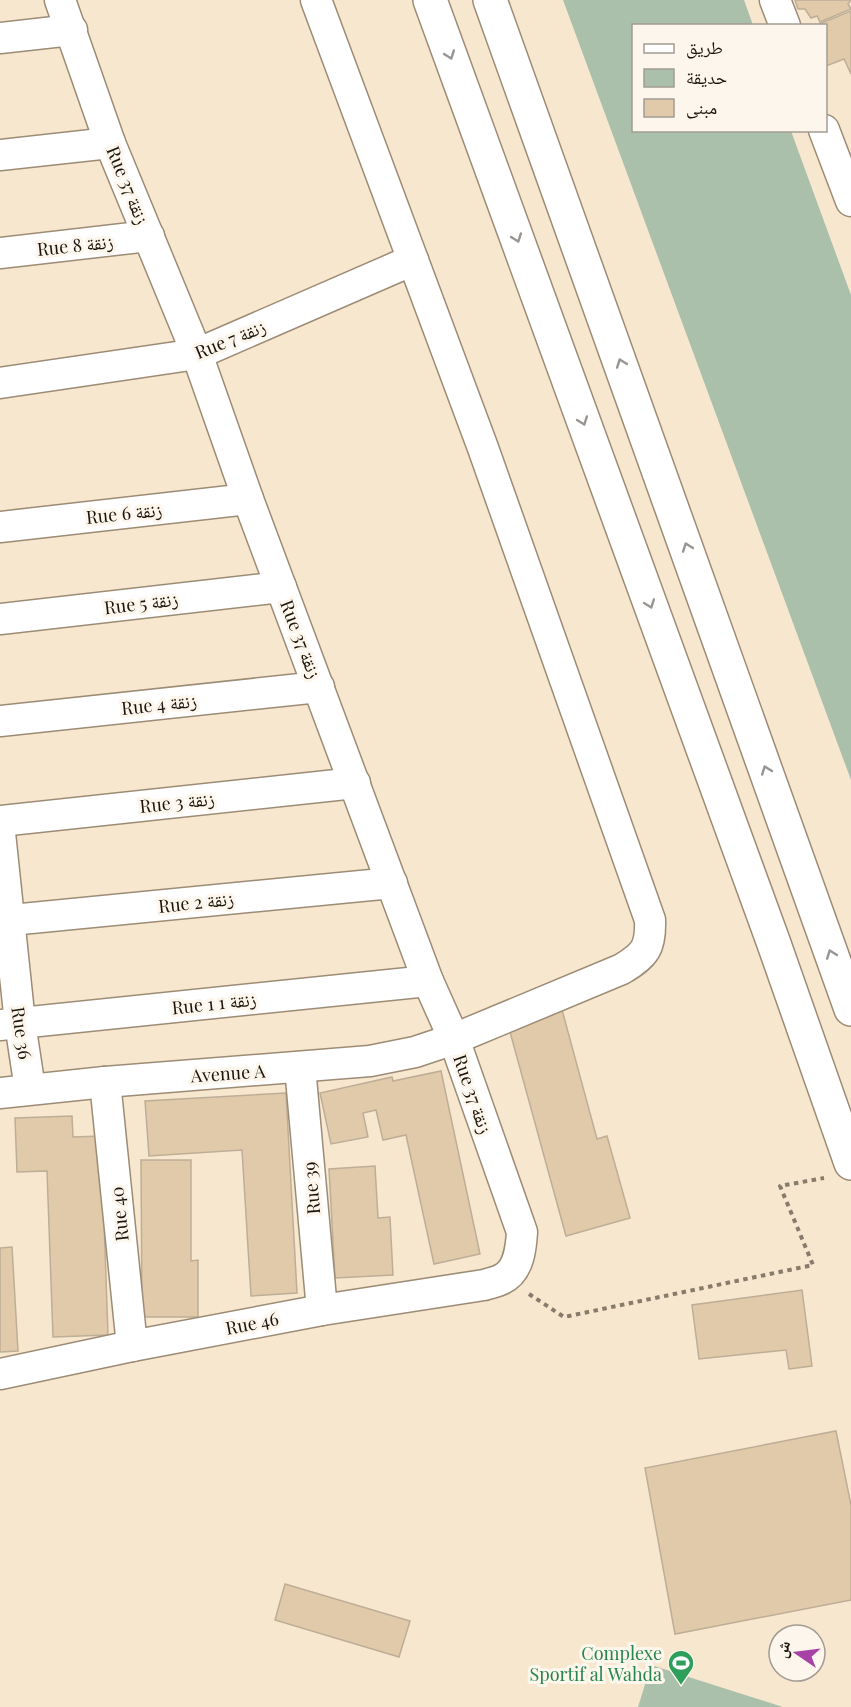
<svg xmlns="http://www.w3.org/2000/svg" width="851" height="1707" font-family="'Playfair Display','Noto Naskh Arabic',serif">
	<style>
		.green { fill: #aac0ab }
		.building { fill: #e0caa9; stroke: #beae97; stroke-width: 1.5 }
		.lines { fill: none; stroke-linecap: round; stroke-linejoin: round }
		.minor-casing { stroke: #9c8c76; stroke-width: 33 }
		.highway-casing { stroke: #9c8c76; stroke-width: 36 }
		.path { stroke: #877c6c; stroke-width: 4; stroke-dasharray: 4.5 4.5; stroke-linecap: butt }
		.minor { stroke: #fff; stroke-width: 30 }
		.highway { stroke: #fff; stroke-width: 33 }
		.oneway { stroke: #989592 }
		.labels { text-anchor: middle; dominant-baseline: central; stroke-width: 6; stroke-linejoin: round; paint-order: stroke }
		.street-label { font-size: 18px; fill: #1a140c; stroke: #fcf6ec }
		.leisure-label { font-size: 18px; fill: #27864d; stroke: #fcf6ec; text-anchor: end }
	</style>
	<rect width="100%" height="100%" fill="#f8e7cf"/>
	<g class="green">
		<path d="M 563,0 L 744,0 L 753,25 L 634,26 L 634,130 L 791,131 L 851,295 L 851,780 Z"/>
		<path d="M 651,1665 L 783,1707 L 638,1707 Z"/>
	</g>
	<g class="building">
		<path d="M 795,0 L 851,0 L 848,4 L 851,9 L 820,22 L 817,16 L 811,18 L 805,9 L 798,9 Z"/>
		<path d="M 851,11 L 851,74 L 844,59 L 826,66 L 826,26 L 819,26 L 819,24 Z"/>
		<path d="M 561,1006 L 597,1139 L 607,1136 L 630,1218 L 566,1236 L 507,1021 Z"/>
		<path d="M 441,1071 L 480,1254 L 434,1264 L 406,1135 L 383,1140 L 376,1110 L 363,1113 L 368,1137 L 331,1144 L 320,1093 L 392,1077 L 393,1081 Z"/>
		<path d="M 286,1093 L 297,1293 L 251,1296 L 242,1150 L 149,1156 L 145,1101 Z"/>
		<path d="M 72,1116 L 73,1137 L 101,1136 L 108,1335 L 53,1337 L 47,1171 L 17,1172 L 15,1118 Z"/>
		<path d="M 141,1160 L 191,1160 L 191,1261 L 198,1260 L 198,1317 L 142,1317 Z"/>
		<path d="M 375,1166 L 378,1218 L 390,1217 L 393,1275 L 335,1278 L 329,1169 Z"/>
		<path d="M 12,1247 L 18,1351 L 0,1352 L 0,1248 Z"/>
		<path d="M 802,1290 L 812,1366 L 789,1369 L 786,1350 L 699,1359 L 692,1305 Z"/>
		<path d="M 836,1431 L 851,1505 L 851,1600 L 675,1634 L 645,1468 Z"/>
		<path d="M 285,1584 L 410,1621 L 399,1657 L 275,1620 Z"/>
	</g>
	<g class="lines">
		<g class="minor-casing">
			<g id="minor">
				<path d="M 775,0 L 785,26"/>
				<path d="M 0,38 L 72,30"/>
				<path d="M 824,130 L 851,201"/>
				<path d="M 0,155 L 110,143"/>
				<path d="M 0,253 L 149,236"/>
				<path d="M 0,383 L 197,354 L 413,260"/>
				<path d="M 0,527 L 248,499"/>
				<path d="M 0,619 L 281,587"/>
				<path d="M 0,721 L 319,687"/>
				<path d="M 0,821 L 355,783"/>
				<path d="M 0,833 L 20,1023 L 30,1089"/>
				<path d="M 0,921 L 392,883"/>
				<path d="M 0,1025 L 428,981"/>
				<path d="M 300,1067 L 322,1310"/>
				<path d="M 105,1082 L 132,1346"/>
				<path d="M 0,1093 L 105,1082 L 370,1061 L 415,1052 L 454,1039 L 622,969 C 645,955 651,948 650,920 L 483,448 L 316,0"/>
				<path d="M 0,1374 L 132,1346 L 322,1310 L 484,1285 C 490,1283 497,1282 502,1279 C 519,1271 521,1248 522,1232 L 454,1039 L 428,981 L 248,499 L 197,354 L 110,143 L 60,0"/>
			</g>
		</g>
		<g class="highway-casing">
			<g id="highway">
				<path d="M 430,0 L 773,941 L 851,1163"/>
				<path d="M 490,0 L 851,1009"/>
			</g>
		</g>
		<path class="path" d="M 529,1294 L 564,1317 L 813,1265 L 780,1186 L 824,1178"/>
		<use href="#minor" class="minor"/>
		<use href="#highway" class="highway"/>
	</g>
	<defs><path id="oneway-chevron" d="M-2-3.5L2.5 0L-2 3.5" fill="none" stroke-width="1.6" stroke-linecap="round" stroke-linejoin="round" transform="scale(1.5)"/></defs>
	<g class="oneway">
		<use href="#oneway-chevron" transform="translate(450 55) rotate(70)"/>
		<use href="#oneway-chevron" transform="translate(517 238) rotate(70)"/>
		<use href="#oneway-chevron" transform="translate(621 363) rotate(-110)"/>
		<use href="#oneway-chevron" transform="translate(583 421) rotate(70)"/>
		<use href="#oneway-chevron" transform="translate(687 547) rotate(-110)"/>
		<use href="#oneway-chevron" transform="translate(650 604) rotate(70)"/>
		<use href="#oneway-chevron" transform="translate(766 770) rotate(-110)"/>
		<use href="#oneway-chevron" transform="translate(831 954) rotate(-110)"/>
	</g>
	<defs>
		<g id="stadium-pin" transform="scale(1.35)"><path d="M0 17L-7.5 6A9.5 9.5 0 1 1 7.5 6Z" fill="#2e9e5b" stroke="#fcf6ec"/><path d="M0-5a6.5 5 0 1 0 0 10a6.5 5 0 1 0 0-10ZM-3.5-1.8h7v3.6h-7Z" fill="#fff"/></g>
	</defs>
	<g fill-rule="evenodd">
		<use href="#stadium-pin" x="681" y="1663"/>
	</g>
	<g class="labels">
		<g class="street-label">
			<text transform="translate(128 185) rotate(68)">Rue 37 زنقة</text>
			<text transform="translate(75 245) rotate(-6)">Rue 8 زنقة</text>
			<text transform="translate(230 339) rotate(-22)">Rue 7 زنقة</text>
			<text transform="translate(124 513) rotate(-6)">Rue 6 زنقة</text>
			<text transform="translate(141 603) rotate(-7)">Rue 5 زنقة</text>
			<text transform="translate(301 639) rotate(69)">Rue 37 زنقة</text>
			<text transform="translate(159 704) rotate(-6)">Rue 4 زنقة</text>
			<text transform="translate(177 802) rotate(-6)">Rue 3 زنقة</text>
			<text transform="translate(196 902) rotate(-6)">Rue 2 زنقة</text>
			<text transform="translate(214 1003) rotate(-6)">Rue 1 زنقة 1</text>
			<text transform="translate(22 1033) rotate(82)">Rue 36</text>
			<text transform="translate(228 1073) rotate(-4)">Avenue A</text>
			<text transform="translate(473 1094) rotate(71)">Rue 37 زنقة</text>
			<text transform="translate(311 1188) rotate(-95)">Rue 39</text>
			<text transform="translate(119 1214) rotate(-96)">Rue 40</text>
			<text transform="translate(252 1323) rotate(-11)">Rue 46</text>
		</g>
		<g class="leisure-label">
			<text x="662" y="1653">Complexe<tspan x="662" dy="21">Sportif al Wahda</tspan></text>
		</g>
	</g>
	<rect x="632" y="24" width="195" height="108" fill="#fcf6ec" stroke="#a29c92" stroke-width="1.5"/>
	<rect x="644" y="44" width="30" height="9" fill="#ffffff" stroke="#a29c92" stroke-width="1.5"/>
	<text x="686" y="54" font-size="18" fill="#1a140c">طريق</text>
	<rect x="644" y="69" width="30" height="18" fill="#aac0ab" stroke="#a29c92" stroke-width="1.5"/>
	<text x="686" y="84" font-size="18" fill="#1a140c">حديقة</text>
	<rect x="644" y="99" width="30" height="18" fill="#e0caa9" stroke="#a29c92" stroke-width="1.5"/>
	<text x="686" y="114" font-size="18" fill="#1a140c">مبنى</text>
	<g transform="translate(797 1653) rotate(284)"><circle r="28" fill="#fcf6ec" stroke="#a29c92" stroke-width="1.5"/>
	<path d="M0-4.5L10 22L0 15L-10 22Z" fill="#a742a7"/>
	<text y="-9" font-size="16" font-weight="bold" text-anchor="middle" fill="#1a140c">ش</text>
	</g>
</svg>
